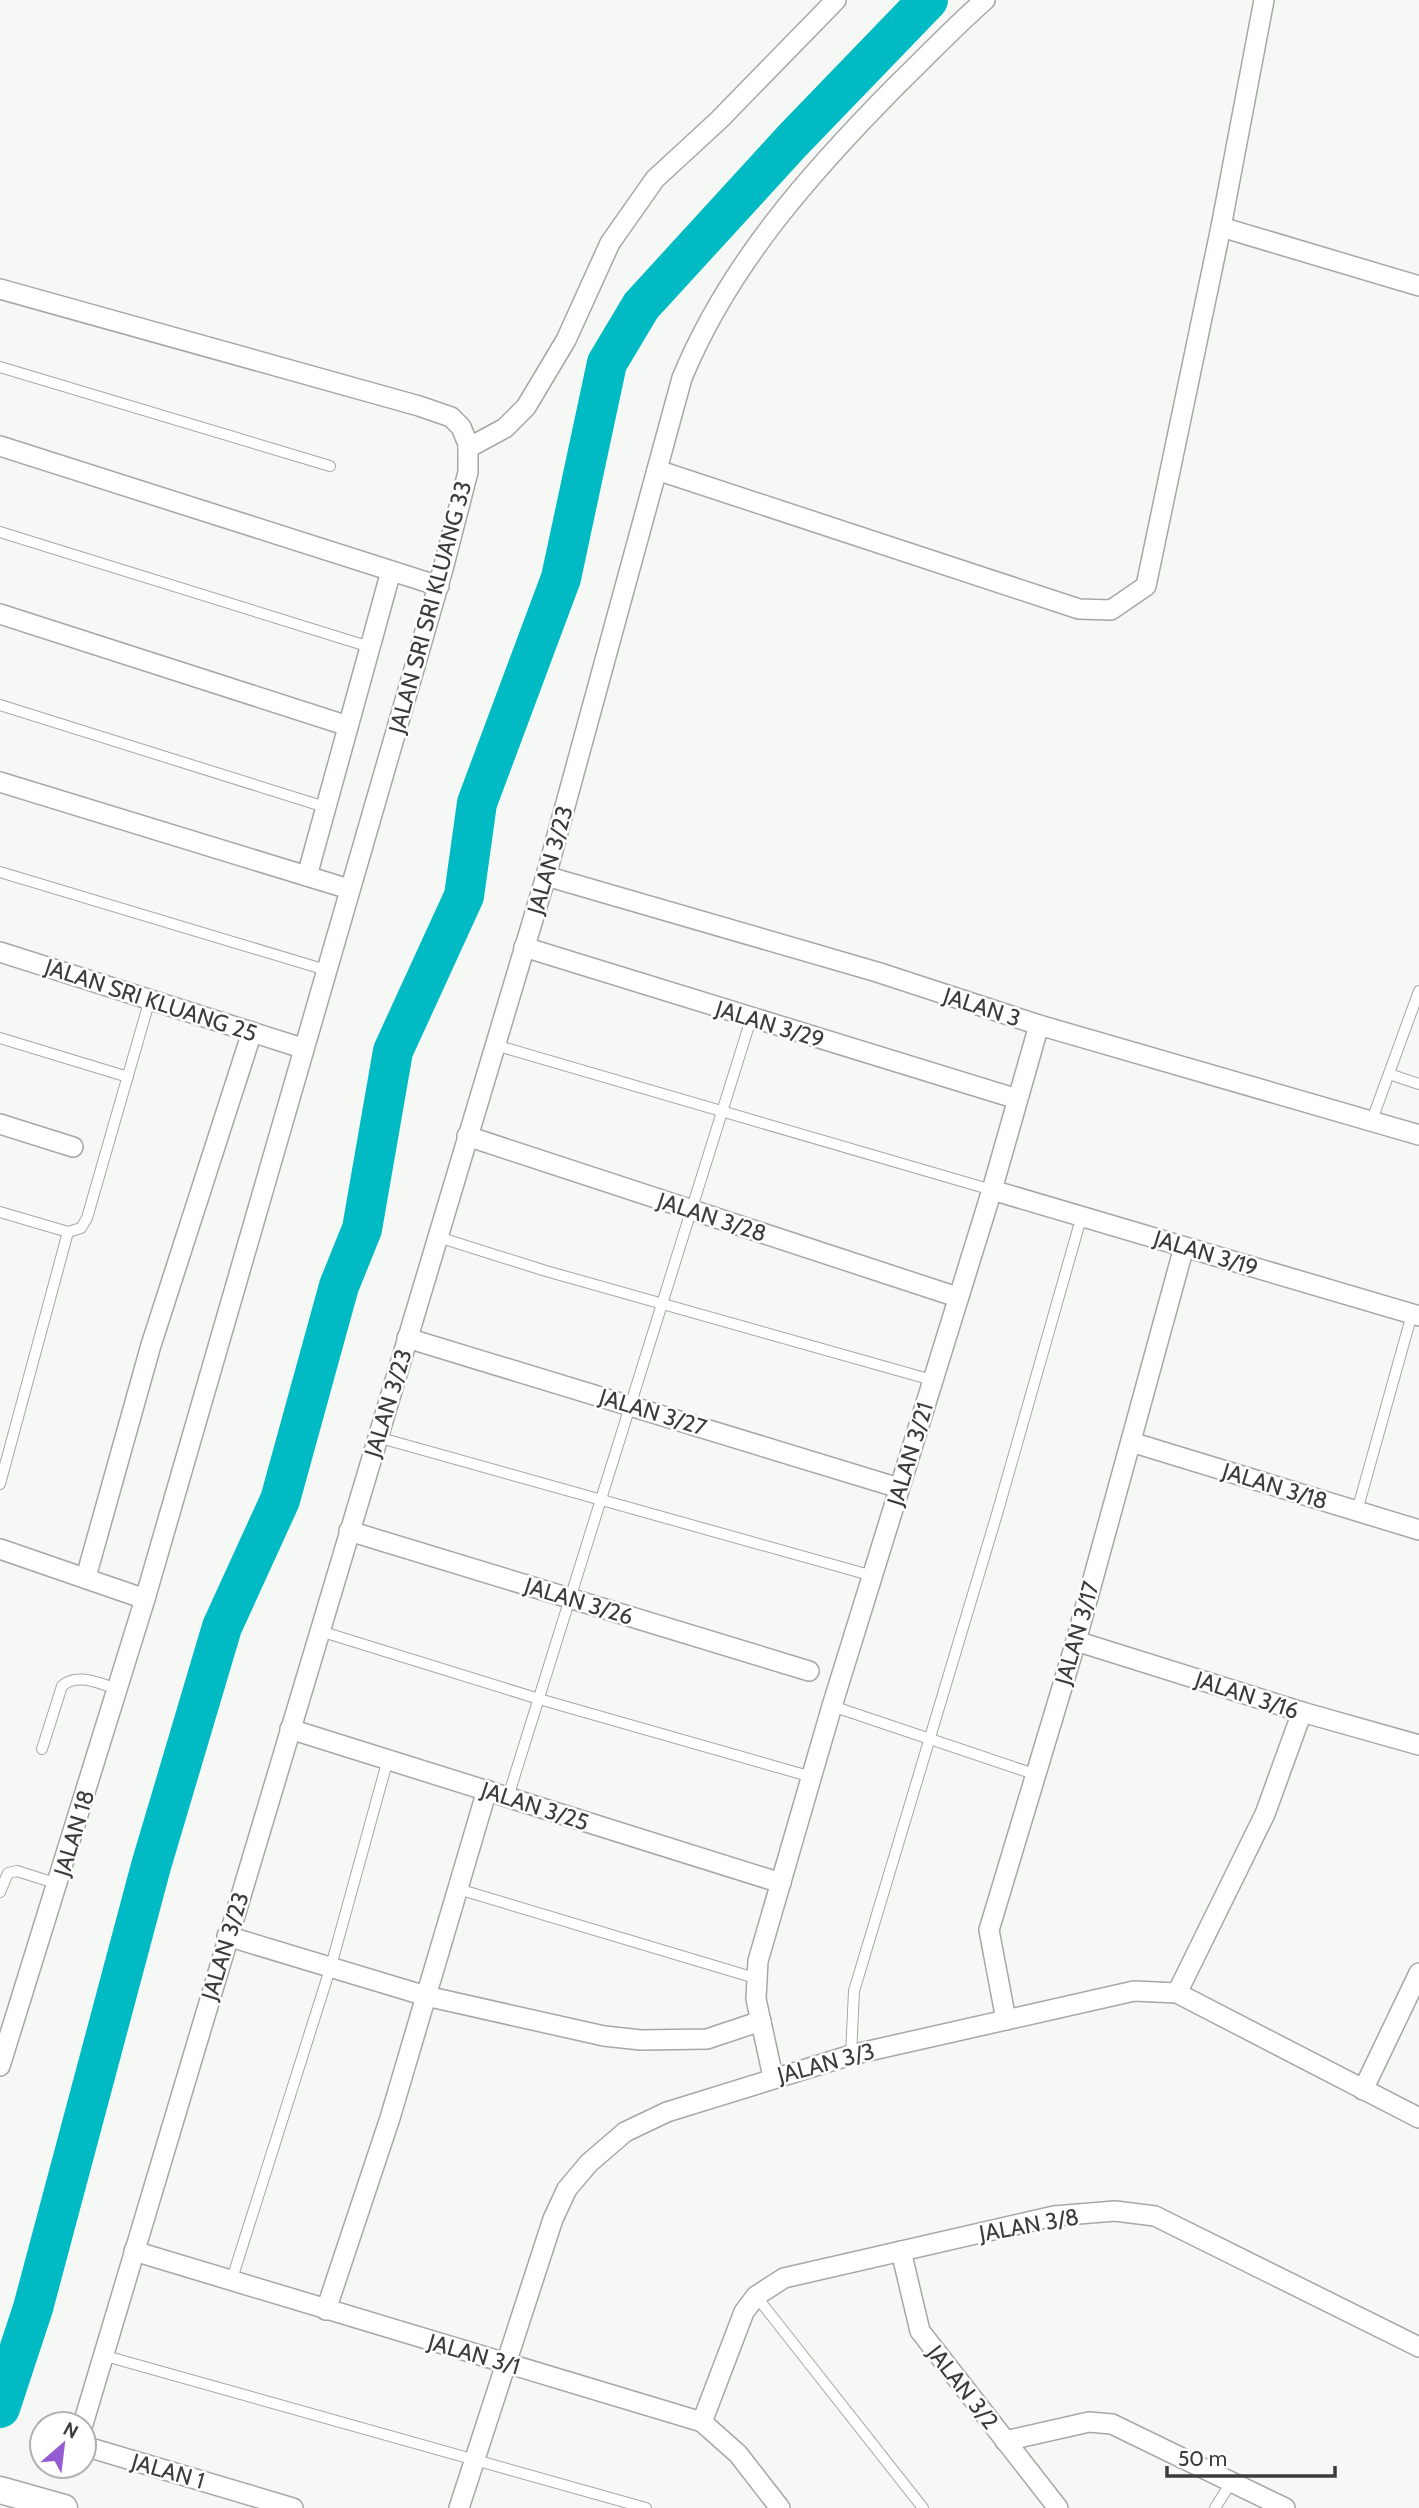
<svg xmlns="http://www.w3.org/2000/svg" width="1419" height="2508" font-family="Cabin,sans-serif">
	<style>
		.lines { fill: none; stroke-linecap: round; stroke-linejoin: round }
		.river { stroke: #00bbc4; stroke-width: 40 }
		.lane-casing { stroke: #a6a8a5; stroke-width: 12 }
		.street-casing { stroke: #a6a8a5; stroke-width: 22 }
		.secondary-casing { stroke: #a6a8a5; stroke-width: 29 }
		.lane { stroke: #fff; stroke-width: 10 }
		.street { stroke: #fff; stroke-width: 19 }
		.secondary { stroke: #fff; stroke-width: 26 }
		.labels { text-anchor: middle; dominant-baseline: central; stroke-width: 5; stroke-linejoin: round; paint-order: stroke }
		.street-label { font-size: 23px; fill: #3b3c3b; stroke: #fff }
	</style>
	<rect width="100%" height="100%" fill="#f5f8f4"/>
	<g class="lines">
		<path class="river" d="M 0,2408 L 33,2308 L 151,1866 L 222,1627 L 280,1500 L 339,1286 L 362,1229 L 393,1051 L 464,896 L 477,803 L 561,578 L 607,363 L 641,306 L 792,141 L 928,0"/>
		<g class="lane-casing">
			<g id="lane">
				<path d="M 0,367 L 330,466"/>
				<path d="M 0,532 L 370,647"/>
				<path d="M 0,705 L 325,807"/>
				<path d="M 0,872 L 326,970"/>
				<path d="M 0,1038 L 128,1077"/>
				<path d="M 495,1045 L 992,1190"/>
				<path d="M 1389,1074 L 1419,1084"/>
				<path d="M 1372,1120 L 1419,991"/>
				<path d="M 0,1212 L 68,1232 L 81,1228 L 87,1218 L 150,999"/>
				<path d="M 438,1237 L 546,1271 L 932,1380"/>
				<path d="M 377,1437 L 873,1576"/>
				<path d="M 0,1484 L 68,1232"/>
				<path d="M 1357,1511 L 1412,1314"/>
				<path d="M 320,1631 L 539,1699 L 812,1777"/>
				<path d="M 832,1706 L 1034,1774"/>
				<path d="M 42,1749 L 62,1686 C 77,1672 100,1684 118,1689"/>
				<path d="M 508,1797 L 751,1019"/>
				<path d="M 458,1889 L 755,1978"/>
				<path d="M 0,1892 L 8,1873 L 17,1871 L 58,1884"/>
				<path d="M 851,2055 L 854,1991 L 997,1514 L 1082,1215"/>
				<path d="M 231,2282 L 331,1966 L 388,1759"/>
				<path d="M 756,2296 L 923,2508"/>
				<path d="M 102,2355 L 646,2508"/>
				<path d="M 1215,2508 L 1232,2481"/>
			</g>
		</g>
		<g class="street-casing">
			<g id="street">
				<path d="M 1264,0 L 1221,227 L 1419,286"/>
				<path d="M 0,289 L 419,406 L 451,417 L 461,427 L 468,444 L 468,472 L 443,569 L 145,1599 L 0,2066"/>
				<path d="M 0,446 L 439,586"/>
				<path d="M 468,448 L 505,428 L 526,407 L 566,340 L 610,243 L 655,179 L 719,120 L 836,0"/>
				<path d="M 657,470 L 1079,609 L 1111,610 L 1146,586 L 1221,227"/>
				<path d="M 0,614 L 348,726"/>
				<path d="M 0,782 L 349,889"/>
				<path d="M 307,876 L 391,571"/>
				<path d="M 546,876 L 877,972 L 1039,1025 L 1419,1135"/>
				<path d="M 524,947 L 1017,1099"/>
				<path d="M 0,952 L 302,1048"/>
				<path d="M 0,1124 L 73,1147"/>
				<path d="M 467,1136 L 957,1297"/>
				<path d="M 992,1190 L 1419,1316"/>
				<path d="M 407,1338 L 899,1488"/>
				<path d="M 1131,1442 L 1419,1530"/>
				<path d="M 349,1531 L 809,1671"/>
				<path d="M 0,1549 L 145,1599"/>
				<path d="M 86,1577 L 151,1345 L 252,1032"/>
				<path d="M 1076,1641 L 1302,1712 L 1419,1745"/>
				<path d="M 290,1729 L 781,1883"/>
				<path d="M 227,1936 L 426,1996 L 604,2036 L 641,2040 L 707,2039 L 761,2021"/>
				<path d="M 1177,1993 L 1265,1814 L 1302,1712"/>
				<path d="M 1006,2020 L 989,1930 L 1076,1641 L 1184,1247"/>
				<path d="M 773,2077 L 756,1999 L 758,1961 L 832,1706 L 992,1190 L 1039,1025"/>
				<path d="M 1363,2090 L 1419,1973"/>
				<path d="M 134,2251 L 702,2422 L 738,2454 L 780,2508"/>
				<path d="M 901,2251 L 920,2331 L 1058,2508"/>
				<path d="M 326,2310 L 390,2118 L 487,1790"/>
				<path d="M 702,2422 L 744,2312 L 756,2296 L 784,2278 L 1054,2216 L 1115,2211 L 1155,2216 L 1419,2347"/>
				<path d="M 83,2424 L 546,876 L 682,378 C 729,264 811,172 897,85 C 926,57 954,27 985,0"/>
				<path d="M 1005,2441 L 1089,2422 L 1112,2424 L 1285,2508"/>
				<path d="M 84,2446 L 293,2508"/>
				<path d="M 459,2508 L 553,2219 L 567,2189 L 589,2163 L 625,2132 L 667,2112 L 851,2055 L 1134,1991 L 1177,1993 L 1419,2118"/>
			</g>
		</g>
		<g class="secondary-casing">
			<path id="secondary" d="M 0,2490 L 64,2508"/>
		</g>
		<use href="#lane" class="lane"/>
		<use href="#street" class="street"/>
		<use href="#secondary" class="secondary"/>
	</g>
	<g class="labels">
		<g class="street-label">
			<text transform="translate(430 607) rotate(-75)">JALAN SRI SRI KLUANG 33</text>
			<text transform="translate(550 860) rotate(-74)">JALAN 3/23</text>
			<text transform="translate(151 1000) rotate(18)">JALAN SRI KLUANG 25</text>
			<text transform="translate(982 1007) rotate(18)">JALAN 3</text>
			<text transform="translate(770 1024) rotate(17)">JALAN 3/29</text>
			<text transform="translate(712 1217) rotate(18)">JALAN 3/28</text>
			<text transform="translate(1206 1253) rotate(17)">JALAN 3/19</text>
			<text transform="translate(388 1403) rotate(-73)">JALAN 3/23</text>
			<text transform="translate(653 1412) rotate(17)">JALAN 3/27</text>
			<text transform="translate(910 1454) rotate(-73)">JALAN 3/21</text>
			<text transform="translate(1275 1486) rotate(17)">JALAN 3/18</text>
			<text transform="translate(579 1601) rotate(17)">JALAN 3/26</text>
			<text transform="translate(1077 1633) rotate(-74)">JALAN 3/17</text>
			<text transform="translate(1247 1695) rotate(18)">JALAN 3/16</text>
			<text transform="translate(535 1806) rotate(18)">JALAN 3/25</text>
			<text transform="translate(74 1833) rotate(-73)">JALAN 18</text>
			<text transform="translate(225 1946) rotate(-73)">JALAN 3/23</text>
			<text transform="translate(826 2063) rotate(-15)">JALAN 3/3</text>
			<text transform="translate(1029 2225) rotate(-10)">JALAN 3/8</text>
			<text transform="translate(474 2354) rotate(16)">JALAN 3/1</text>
			<text transform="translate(963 2387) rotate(52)">JALAN 3/2</text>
			<text transform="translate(168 2471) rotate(16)">JALAN 1</text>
		</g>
	</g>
	<g transform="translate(63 2445) rotate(28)"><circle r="33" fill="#ffffff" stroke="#b1b1b1" stroke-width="2"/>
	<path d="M0-5L12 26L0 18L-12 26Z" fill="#945bd3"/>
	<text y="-10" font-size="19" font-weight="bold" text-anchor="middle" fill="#3b3c3b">N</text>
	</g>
	<path d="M1167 2466v10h168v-10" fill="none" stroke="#3b3c3b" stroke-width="3.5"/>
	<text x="1178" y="2466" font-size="21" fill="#3b3c3b" stroke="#ffffff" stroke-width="5" paint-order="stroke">50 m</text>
</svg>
